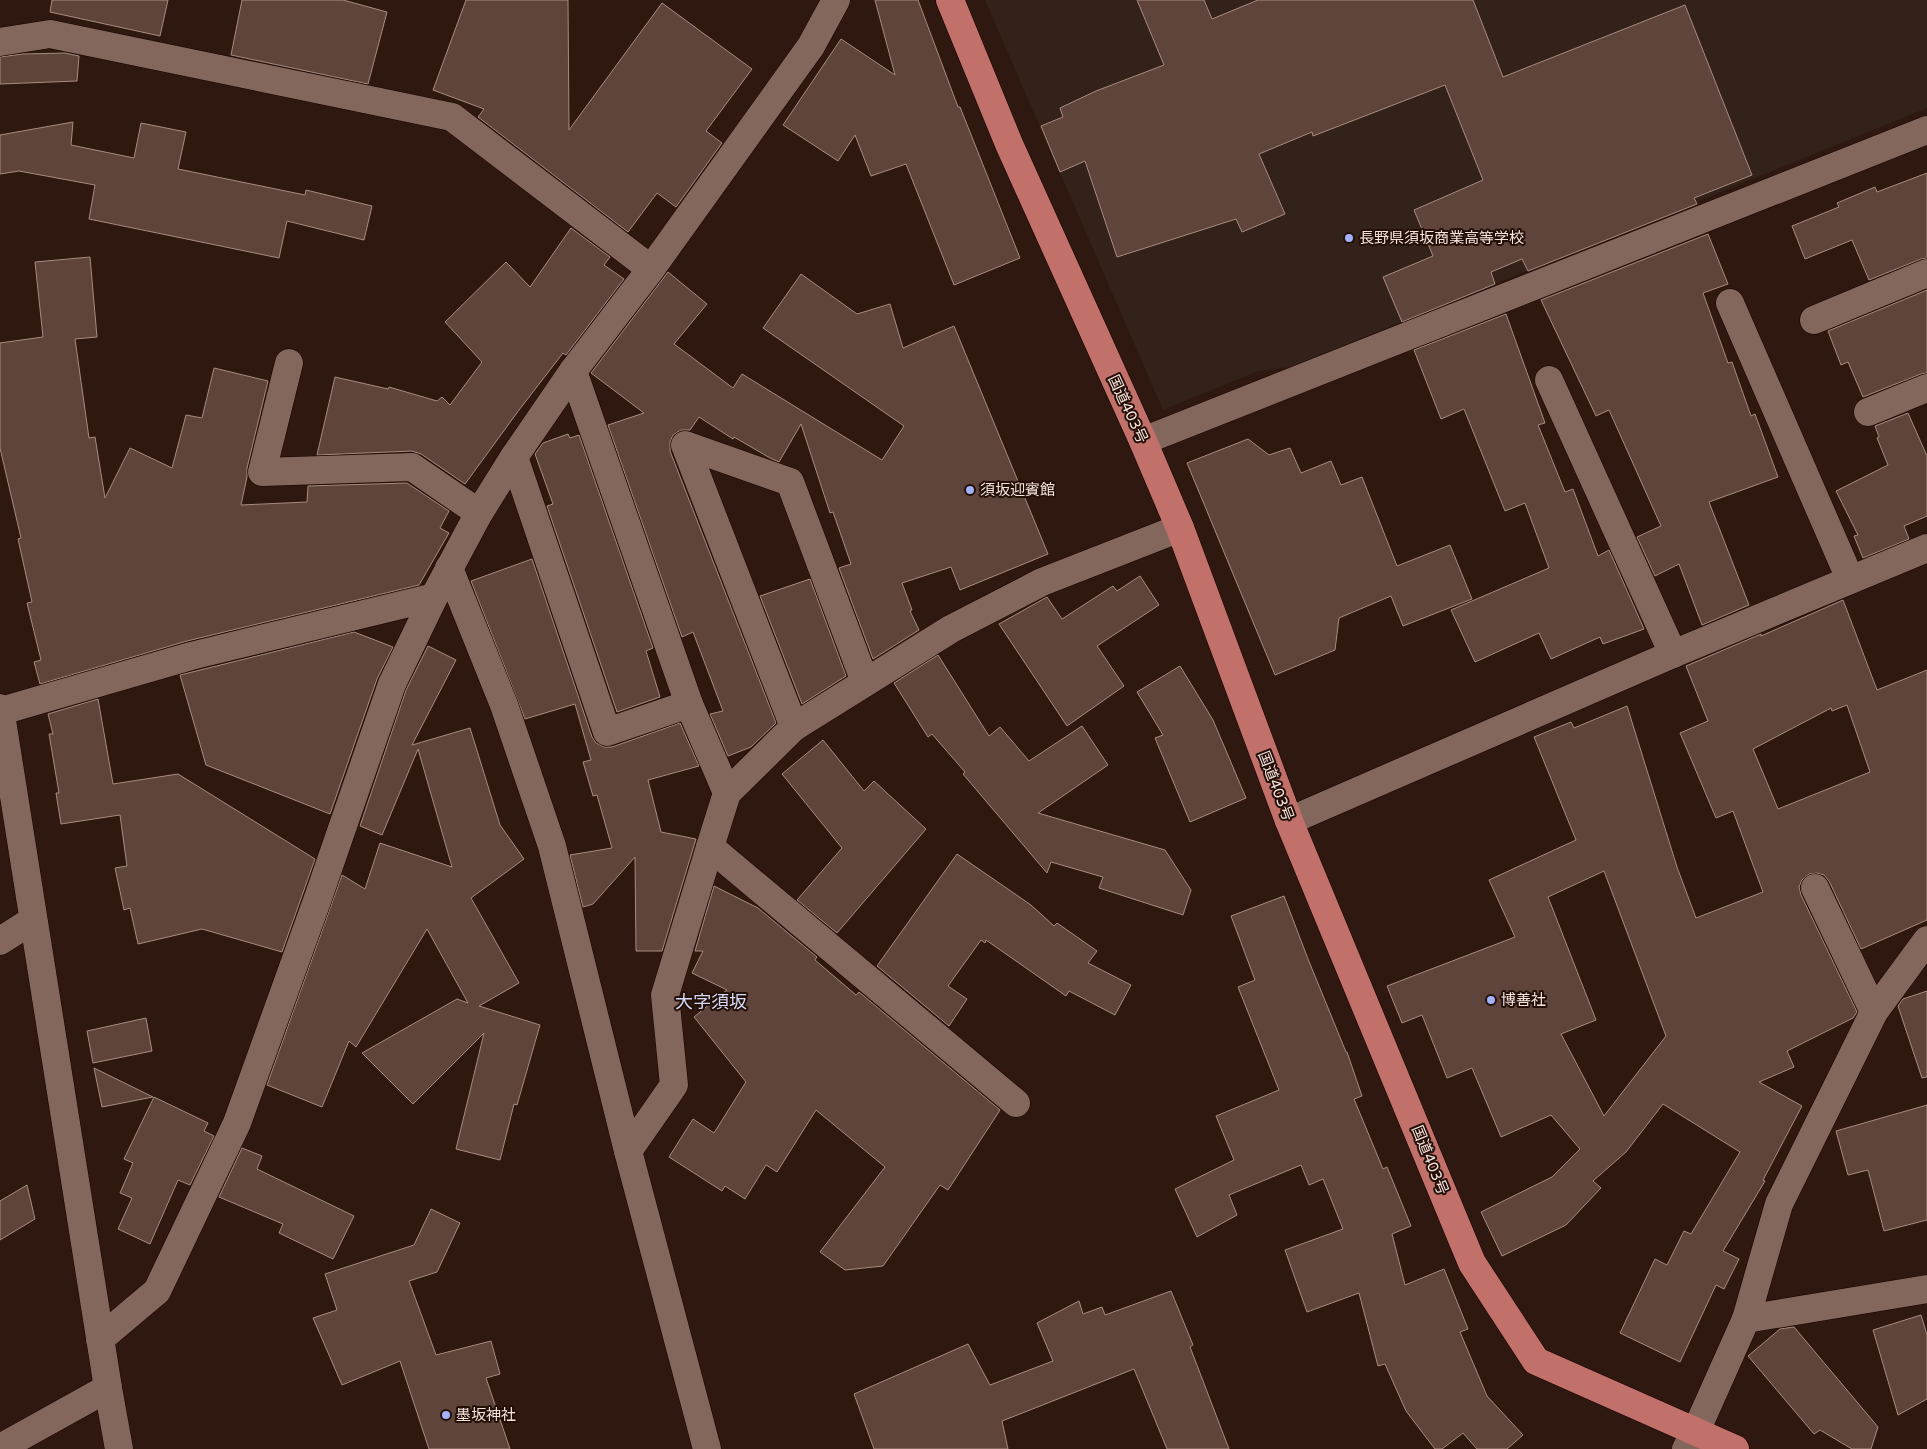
<svg xmlns="http://www.w3.org/2000/svg" width="1927" height="1449" font-family="'Varela Round','Noto Sans JP',sans-serif">
	<style>
		.education { fill: #322219 }
		.building { fill: #5e443b; stroke: #a98b80; fill-rule: evenodd }
		.lines { fill: none; stroke-linecap: round; stroke-linejoin: round }
		.minor-casing { stroke: #160300; stroke-width: 29 }
		.tertiary-casing { stroke: #160300; stroke-width: 29 }
		.secondary-casing { stroke: #160300; stroke-width: 29 }
		.trunk-casing { stroke: #160300; stroke-width: 29 }
		.minor { stroke: #83665c; stroke-width: 28 }
		.tertiary { stroke: #83665c; stroke-width: 28 }
		.secondary { stroke: #83665c; stroke-width: 28 }
		.trunk { stroke: #c2706a; stroke-width: 28 }
		.poi-dot { fill: #a2b2fd; stroke: #240f07; stroke-width: 2 }
		.labels { text-anchor: middle; dominant-baseline: central; stroke-width: 4; stroke-linejoin: round; paint-order: stroke }
		.poi-label { font-size: 15px; fill: #f5e4de; stroke: #240f07; text-anchor: start }
		.street-label { font-size: 15px; fill: #f5e4de; stroke: #240f07 }
		.quarter-label { font-size: 18px; fill: #d3daf7; stroke: #240f07 }
	</style>
	<rect width="100%" height="100%" fill="#2f1810"/>
	<path class="education" d="M 985,0 L 1927,0 L 1927,108 L 1291,367 L 1258,371 L 1163,410 Z"/>
	<g class="building">
		<path d="M 52,0 L 168,0 L 160,36 L 50,12 Z"/>
		<path d="M 242,0 L 343,0 L 387,12 L 368,84 L 231,55 Z"/>
		<path d="M 466,0 L 568,0 L 569,130 L 662,3 L 752,69 L 706,131 L 722,143 L 676,207 L 657,193 L 628,232 L 478,117 L 484,109 L 433,90 Z"/>
		<path d="M 875,0 L 918,0 L 958,107 L 960,107 L 1020,258 L 954,285 L 906,164 L 871,176 L 855,135 L 838,161 L 783,125 L 841,39 L 895,75 Z"/>
		<path d="M 1137,0 L 1204,0 L 1212,19 L 1258,0 L 1473,0 L 1503,77 L 1685,5 L 1752,175 L 1694,198 L 1697,204 L 1528,271 L 1522,259 L 1491,272 L 1495,284 L 1402,322 L 1383,277 L 1433,256 L 1414,210 L 1483,180 L 1445,85 L 1313,136 L 1312,132 L 1259,154 L 1285,214 L 1242,232 L 1236,219 L 1117,257 L 1085,161 L 1060,172 L 1041,126 L 1063,117 L 1060,108 L 1096,91 L 1164,65 Z"/>
		<path d="M 65,53 L 79,56 L 77,81 L 0,84 L 0,57 L 23,54 Z"/>
		<path d="M 73,122 L 71,145 L 134,158 L 141,123 L 186,132 L 178,169 L 305,195 L 306,190 L 372,206 L 364,240 L 287,221 L 279,258 L 89,219 L 95,185 L 19,171 L 0,174 L 0,135 Z"/>
		<path d="M 1927,173 L 1927,258 L 1921,259 L 1869,280 L 1852,240 L 1805,259 L 1792,226 L 1839,207 L 1837,203 L 1875,187 L 1877,192 Z"/>
		<path d="M 571,228 L 610,257 L 604,265 L 624,279 L 566,355 L 563,353 L 519,410 L 465,484 L 421,454 L 412,451 L 317,455 L 335,377 L 388,389 L 389,387 L 437,401 L 442,397 L 450,405 L 482,362 L 445,322 L 506,262 L 530,287 Z"/>
		<path d="M 1708,234 L 1728,284 L 1703,293 L 1728,363 L 1732,362 L 1751,416 L 1755,414 L 1778,477 L 1709,502 L 1749,605 L 1702,625 L 1679,564 L 1655,576 L 1637,537 L 1661,526 L 1609,410 L 1596,416 L 1541,300 Z"/>
		<path d="M 90,257 L 97,337 L 75,339 L 89,438 L 95,437 L 105,498 L 130,448 L 172,468 L 186,415 L 202,418 L 214,368 L 268,381 L 247,468 L 247,477 L 241,505 L 307,502 L 308,486 L 407,483 L 449,511 L 440,528 L 449,533 L 419,585 L 187,641 L 40,684 L 34,662 L 41,660 L 27,603 L 32,602 L 18,539 L 21,538 L 0,448 L 0,343 L 43,337 L 35,262 Z"/>
		<path d="M 668,272 L 707,304 L 674,344 L 733,388 L 742,374 L 882,460 L 904,426 L 763,328 L 801,274 L 857,314 L 890,304 L 903,348 L 954,326 L 1048,554 L 960,590 L 951,567 L 902,583 L 912,610 L 910,611 L 919,630 L 873,659 L 839,568 L 851,564 L 833,512 L 830,513 L 801,424 L 779,462 L 770,458 L 734,437 L 733,439 L 699,417 L 690,430 L 681,430 L 673,435 L 670,442 L 670,451 L 776,723 L 751,747 L 728,756 L 710,714 L 723,711 L 693,632 L 682,637 L 608,425 L 644,413 L 591,373 Z"/>
		<path d="M 1927,290 L 1927,373 L 1921,374 L 1863,397 L 1848,362 L 1841,365 L 1828,331 Z"/>
		<path d="M 1506,314 L 1545,423 L 1538,425 L 1565,492 L 1573,489 L 1598,556 L 1609,550 L 1644,629 L 1603,644 L 1600,637 L 1551,659 L 1539,633 L 1475,662 L 1451,610 L 1549,568 L 1525,503 L 1505,511 L 1464,409 L 1441,419 L 1414,350 Z"/>
		<path d="M 1908,413 L 1927,456 L 1927,516 L 1904,526 L 1909,539 L 1863,558 L 1854,536 L 1858,535 L 1836,491 L 1888,465 L 1877,438 L 1879,437 L 1875,426 Z"/>
		<path d="M 568,434 L 570,438 L 579,435 L 653,648 L 646,651 L 660,697 L 617,712 L 547,506 L 553,504 L 535,454 L 543,443 Z"/>
		<path d="M 1248,439 L 1269,455 L 1290,448 L 1301,473 L 1331,461 L 1341,485 L 1362,477 L 1397,566 L 1450,545 L 1472,599 L 1403,626 L 1391,596 L 1339,618 L 1335,650 L 1275,675 L 1187,463 Z"/>
		<path d="M 532,559 L 592,737 L 596,743 L 604,747 L 612,747 L 680,723 L 699,766 L 648,780 L 661,832 L 696,839 L 662,951 L 636,951 L 635,857 L 593,904 L 583,907 L 570,855 L 612,848 L 597,795 L 593,796 L 583,762 L 591,760 L 575,704 L 525,719 L 471,581 Z"/>
		<path d="M 1140,576 L 1159,605 L 1097,646 L 1124,686 L 1067,726 L 999,624 L 1047,597 L 1062,619 L 1113,586 L 1117,591 Z"/>
		<path d="M 810,579 L 846,676 L 802,704 L 760,596 Z"/>
		<path d="M 1843,600 L 1877,690 L 1927,670 L 1927,920 L 1861,949 L 1829,881 L 1824,875 L 1817,873 L 1809,874 L 1802,880 L 1799,887 L 1801,895 L 1857,1012 L 1853,1018 L 1787,1051 L 1794,1067 L 1759,1082 L 1802,1106 L 1763,1180 L 1765,1181 L 1723,1251 L 1739,1259 L 1724,1289 L 1716,1285 L 1680,1362 L 1620,1333 L 1655,1259 L 1667,1265 L 1684,1231 L 1691,1234 L 1740,1152 L 1663,1104 L 1626,1152 L 1593,1181 L 1601,1188 L 1566,1225 L 1502,1256 L 1481,1212 L 1552,1177 L 1580,1149 L 1551,1115 L 1501,1137 L 1472,1068 L 1447,1078 L 1422,1015 L 1402,1023 L 1387,986 L 1515,937 L 1489,880 L 1576,840 L 1534,737 L 1571,722 L 1574,728 L 1627,706 L 1677,867 L 1696,918 L 1763,892 L 1733,811 L 1716,818 L 1680,733 L 1708,721 L 1686,666 L 1761,634 L 1761,636 ZM 1847,705 L 1870,772 L 1778,809 L 1753,749 L 1831,708 L 1832,711 ZM 1604,871 L 1666,1036 L 1604,1116 L 1561,1034 L 1596,1020 L 1548,897 Z"/>
		<path d="M 354,632 L 393,647 L 377,679 L 330,814 L 206,765 L 180,675 Z"/>
		<path d="M 428,646 L 456,660 L 412,745 L 470,728 L 500,825 L 524,859 L 471,898 L 519,983 L 479,1006 L 540,1025 L 517,1105 L 514,1104 L 500,1160 L 456,1149 L 484,1033 L 413,1104 L 362,1053 L 457,999 L 468,1003 L 427,929 L 356,1047 L 349,1041 L 322,1107 L 267,1085 L 342,875 L 365,889 L 380,843 L 452,867 L 418,749 L 382,835 L 360,826 L 406,690 Z"/>
		<path d="M 938,655 L 989,736 L 1000,727 L 1029,761 L 1082,726 L 1108,765 L 1038,813 L 1165,850 L 1191,890 L 1183,915 L 1099,888 L 1103,877 L 1051,862 L 1047,873 L 963,774 L 965,772 L 932,734 L 928,737 L 894,683 Z"/>
		<path d="M 1180,666 L 1213,720 L 1246,798 L 1190,822 L 1155,738 L 1163,735 L 1137,692 Z"/>
		<path d="M 98,699 L 113,784 L 178,774 L 315,859 L 282,952 L 202,929 L 138,944 L 130,908 L 124,910 L 115,868 L 127,866 L 120,815 L 61,824 L 56,793 L 59,793 L 49,734 L 53,734 L 48,714 Z"/>
		<path d="M 823,740 L 864,791 L 874,781 L 926,829 L 837,933 L 797,900 L 842,848 L 782,774 Z"/>
		<path d="M 957,854 L 1031,905 L 1054,926 L 1057,923 L 1097,951 L 1088,963 L 1131,985 L 1115,1015 L 1069,991 L 1066,996 L 986,940 L 985,943 L 981,940 L 948,986 L 967,999 L 949,1026 L 877,966 Z"/>
		<path d="M 714,886 L 758,908 L 817,957 L 815,960 L 856,995 L 859,992 L 1000,1110 L 948,1190 L 940,1185 L 883,1266 L 845,1270 L 820,1252 L 885,1167 L 816,1110 L 777,1172 L 766,1165 L 745,1199 L 725,1186 L 722,1191 L 669,1157 L 693,1119 L 714,1133 L 746,1082 L 694,1017 L 727,990 L 692,973 L 703,951 L 695,951 Z"/>
		<path d="M 1284,896 L 1308,959 L 1346,1052 L 1347,1052 L 1362,1096 L 1354,1099 L 1383,1169 L 1387,1167 L 1411,1226 L 1392,1234 L 1405,1285 L 1444,1269 L 1468,1329 L 1460,1332 L 1487,1396 L 1523,1435 L 1507,1449 L 1477,1449 L 1463,1433 L 1442,1449 L 1435,1449 L 1406,1411 L 1385,1364 L 1378,1366 L 1359,1293 L 1307,1312 L 1285,1250 L 1343,1229 L 1323,1179 L 1309,1185 L 1301,1165 L 1229,1195 L 1237,1215 L 1197,1237 L 1175,1189 L 1234,1160 L 1216,1116 L 1279,1090 L 1238,987 L 1255,980 L 1231,916 Z"/>
		<path d="M 1927,991 L 1927,1077 L 1922,1078 L 1898,1006 L 1903,999 Z"/>
		<path d="M 146,1018 L 152,1051 L 93,1063 L 87,1031 Z"/>
		<path d="M 94,1068 L 153,1097 L 102,1107 Z"/>
		<path d="M 154,1097 L 208,1123 L 204,1131 L 214,1136 L 190,1185 L 178,1180 L 150,1244 L 118,1229 L 132,1198 L 120,1193 L 133,1163 L 124,1159 Z"/>
		<path d="M 1927,1105 L 1927,1220 L 1884,1231 L 1868,1170 L 1848,1175 L 1836,1131 Z"/>
		<path d="M 242,1148 L 262,1156 L 257,1169 L 354,1216 L 333,1259 L 279,1233 L 283,1224 L 219,1197 Z"/>
		<path d="M 27,1185 L 35,1219 L 0,1240 L 0,1201 Z"/>
		<path d="M 431,1209 L 460,1223 L 437,1272 L 409,1281 L 436,1355 L 491,1341 L 500,1374 L 486,1378 L 510,1449 L 429,1449 L 400,1361 L 342,1385 L 313,1318 L 337,1310 L 325,1274 L 414,1245 Z"/>
		<path d="M 1171,1291 L 1193,1345 L 1190,1347 L 1229,1449 L 1167,1449 L 1134,1369 L 1002,1421 L 1008,1449 L 874,1449 L 854,1394 L 968,1344 L 990,1385 L 1053,1361 L 1037,1323 L 1079,1301 L 1083,1314 L 1102,1307 L 1105,1315 Z"/>
		<path d="M 1921,1315 L 1927,1335 L 1927,1399 L 1898,1415 L 1873,1330 Z"/>
		<path d="M 1794,1327 L 1878,1427 L 1871,1449 L 1852,1449 L 1820,1430 L 1814,1434 L 1748,1356 L 1780,1329 Z"/>
	</g>
	<g class="lines">
		<g class="minor-casing">
			<g id="minor">
				<path d="M 0,42 L 50,34 L 452,117 L 651,269"/>
				<path d="M 1730,303 L 1850,579"/>
				<path d="M 1814,320 L 1927,273"/>
				<path d="M 289,363 L 262,472 L 412,467 L 479,513"/>
				<path d="M 573,371 L 689,704 L 727,793 L 710,847 L 1016,1103"/>
				<path d="M 1549,380 L 1673,654"/>
				<path d="M 1868,412 L 1927,388"/>
				<path d="M 1143,441 L 1927,130"/>
				<path d="M 514,457 L 607,732 L 689,704"/>
				<path d="M 449,568 L 504,705 L 552,846 L 628,1151 L 707,1449"/>
				<path d="M 1,711 L 191,656 L 434,597"/>
				<path d="M 794,727 L 685,445 L 790,482 L 865,682"/>
				<path d="M 727,793 L 794,727 L 951,629 L 1042,582 L 1180,528"/>
				<path d="M 1289,821 L 1673,654 L 1927,548"/>
				<path d="M 1815,888 L 1874,1012"/>
				<path d="M 0,941 L 33,920"/>
				<path d="M 628,1151 L 674,1085 L 665,995 L 710,847"/>
				<path d="M 1746,1319 L 1927,1289"/>
				<path d="M 100,1339 L 157,1291 L 237,1123 L 318,898 L 392,684 L 434,597 L 479,513 L 514,457 L 573,371 L 651,269 L 811,46 L 836,0"/>
				<path d="M 1696,1431 L 1746,1319 L 1779,1204 L 1874,1012 L 1927,940"/>
			</g>
		</g>
		<g class="tertiary-casing">
			<path id="tertiary" d="M 0,1448 L 108,1388"/>
		</g>
		<g class="secondary-casing">
			<g id="secondary">
				<path d="M 0,708 L 108,1388 L 119,1449"/>
				<path d="M 1686,1449 L 1696,1431"/>
			</g>
		</g>
		<g class="trunk-casing">
			<path id="trunk" d="M 950,0 L 1009,144 L 1143,441 L 1180,528 L 1289,821 L 1472,1263 L 1536,1361 L 1735,1449"/>
		</g>
		<use href="#minor" class="minor"/>
		<use href="#tertiary" class="tertiary"/>
		<use href="#secondary" class="secondary"/>
		<use href="#trunk" class="trunk"/>
	</g>
	<g class="poi-dot">
		<circle cx="1349" cy="238" r="5"/>
		<circle cx="970" cy="490" r="5"/>
		<circle cx="1491" cy="1000" r="5"/>
		<circle cx="446" cy="1415" r="5"/>
	</g>
	<g class="labels">
		<g class="poi-label">
			<text x="1359" y="238">長野県須坂商業高等学校</text>
			<text x="980" y="490">須坂迎賓館</text>
			<text x="1501" y="1000">博善社</text>
			<text x="456" y="1415">墨坂神社</text>
		</g>
		<g class="street-label">
			<text transform="translate(1128 409) rotate(65)">国道403号</text>
			<text transform="translate(1276 786) rotate(69)">国道403号</text>
			<text transform="translate(1430 1160) rotate(68)">国道403号</text>
		</g>
		<g class="quarter-label">
			<text x="711" y="1002">大字須坂</text>
		</g>
	</g>
</svg>
